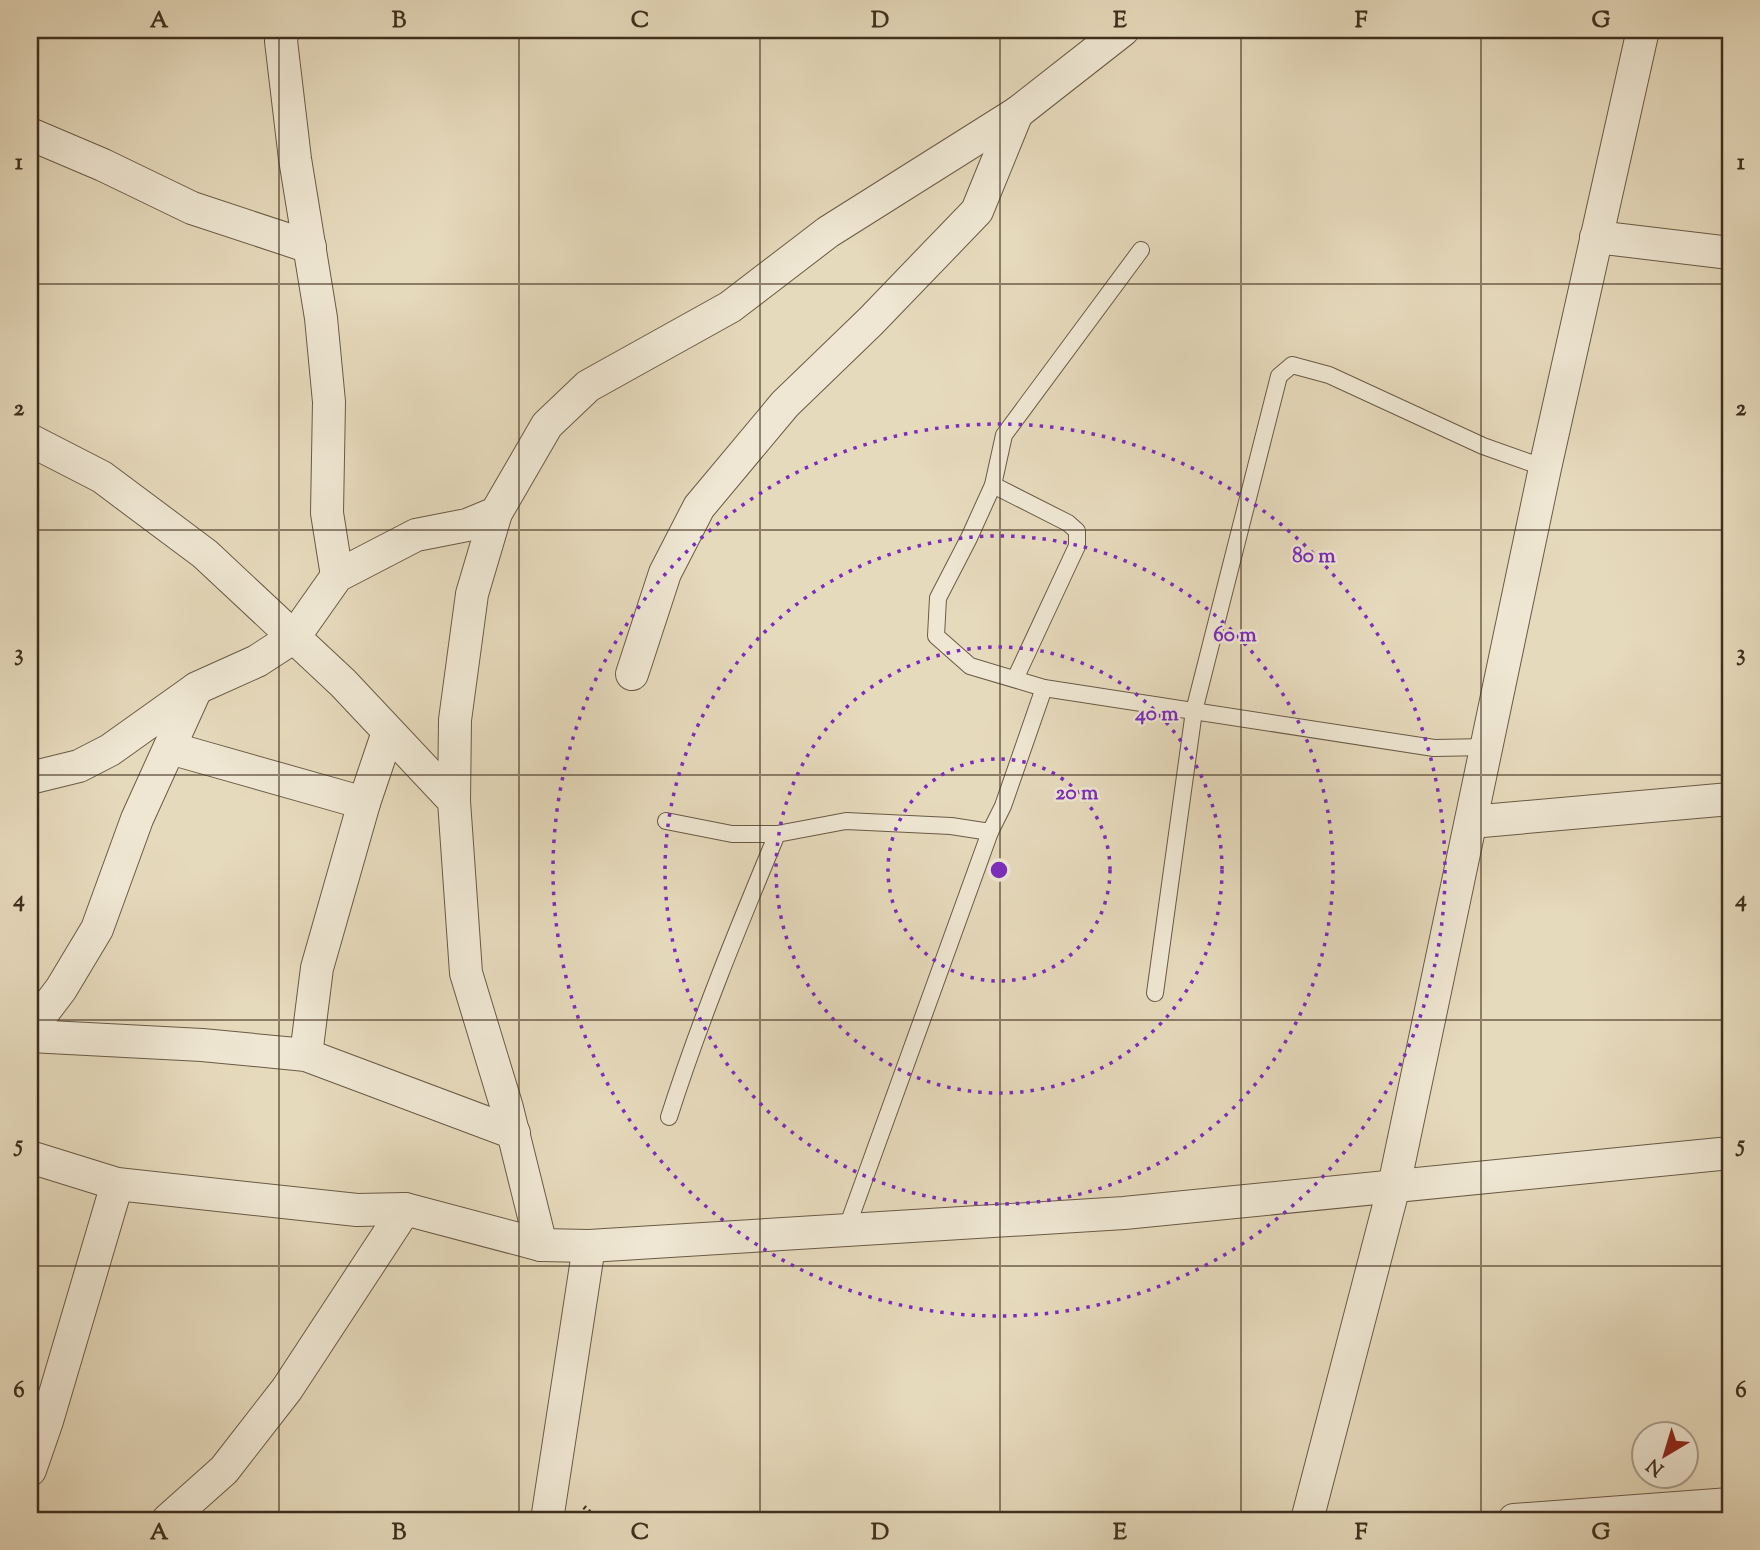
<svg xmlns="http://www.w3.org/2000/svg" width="1760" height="1550" font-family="'Sorts Mill Goudy',serif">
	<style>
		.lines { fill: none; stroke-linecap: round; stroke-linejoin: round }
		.lane-casing { stroke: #6a5a46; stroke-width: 18 }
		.street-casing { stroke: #6a5a46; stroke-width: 34 }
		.path { stroke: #402f1e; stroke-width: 4.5; stroke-dasharray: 2 3.5; stroke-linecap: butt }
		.lane { stroke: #efe7d3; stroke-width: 16 }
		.street { stroke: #efe7d3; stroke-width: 32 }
		.grid { fill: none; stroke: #402f1e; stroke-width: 2; stroke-opacity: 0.55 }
		.ring { fill: none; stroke: #7b2cbf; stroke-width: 3.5; stroke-dasharray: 3.5 7 }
		.centre { fill: #7b2cbf; stroke: #efe7d3; stroke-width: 3.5 }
		.ring-label { font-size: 21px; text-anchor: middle; font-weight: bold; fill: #7b2cbf; stroke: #efe7d3; stroke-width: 5; stroke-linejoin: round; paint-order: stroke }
		.neatline { fill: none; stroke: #402f1e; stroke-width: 2.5 }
		.grid-label { font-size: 23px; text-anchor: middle; font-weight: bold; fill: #402f1e }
	</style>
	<rect width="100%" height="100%" fill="#e6dabc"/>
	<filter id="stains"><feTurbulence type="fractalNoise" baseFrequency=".00286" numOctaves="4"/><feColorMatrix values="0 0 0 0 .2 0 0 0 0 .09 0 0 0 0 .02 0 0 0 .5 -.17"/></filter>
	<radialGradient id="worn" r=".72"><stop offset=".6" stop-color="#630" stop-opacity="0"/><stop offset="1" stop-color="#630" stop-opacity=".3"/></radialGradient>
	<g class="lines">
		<g class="lane-casing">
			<g id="lane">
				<path d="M 1141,250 L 1004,435 L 993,485 L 969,538 L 938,598 L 936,636 L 970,666 L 1044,688 L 1434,748 L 1488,747"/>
				<path d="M 993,485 L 1068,523 L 1077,531 L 1077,546 L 1015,679"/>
				<path d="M 666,821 L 732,834 L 777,834 L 846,821 L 951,826 L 990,832 L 1003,806 L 1044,688"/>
				<path d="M 1155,993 L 1194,711 L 1279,376 L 1292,365 L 1329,375 L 1483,446 L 1545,468"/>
				<path d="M 669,1117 C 700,1020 738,928 777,834"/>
				<path d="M 846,1230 L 990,832"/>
			</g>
		</g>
		<g class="street-casing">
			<g id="street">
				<path d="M 283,30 L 281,41 L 295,159 L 321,318 L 329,402 L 327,513 L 337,576"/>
				<path d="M 30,134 L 103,165 L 192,208 L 310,247"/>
				<path d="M 1596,237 L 1730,253"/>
				<path d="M 30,440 L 102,477 L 205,554 L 343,683 L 454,801 L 466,973 L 507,1108 L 541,1245"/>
				<path d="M 632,674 L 665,573 L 699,507 L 785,404 L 871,321 L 977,211 L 1017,113"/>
				<path d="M 170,748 L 364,803"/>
				<path d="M 30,778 L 79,766 L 110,750 L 197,688 L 257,661 L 294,637 L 337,576 L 416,535 L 467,525 L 496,513"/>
				<path d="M 454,801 L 455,720 L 472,594 L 496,513 L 547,425 L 588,386 L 730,307 L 828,232 L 1017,113 L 1123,30"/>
				<path d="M 1471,822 L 1730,799"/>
				<path d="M 30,1030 L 61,989 L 97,929 L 137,819 L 196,689"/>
				<path d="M 30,1036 L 202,1045 L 306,1055 L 514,1133"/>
				<path d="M 306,1055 L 317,968 L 364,803 L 388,732"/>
				<path d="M 30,1157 L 117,1184 L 357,1210 L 405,1209 L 541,1245 L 589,1246 L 1124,1213 L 1730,1153"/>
				<path d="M 30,1470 L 47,1421 L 117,1184"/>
				<path d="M 168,1520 L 224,1470 L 287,1389 L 405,1209"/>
				<path d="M 547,1520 L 589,1246"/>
				<path d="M 1307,1520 L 1394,1186 L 1545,468 L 1643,30"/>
				<path d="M 1514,1520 L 1730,1504"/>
			</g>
		</g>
		<path class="path" d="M 584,1507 L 599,1520"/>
		<use href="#lane" class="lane"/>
		<use href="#street" class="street"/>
	</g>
	<path class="grid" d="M 279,30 L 279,1520M 519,30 L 519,1520M 760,30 L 760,1520M 1000,30 L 1000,1520M 1241,30 L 1241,1520M 1481,30 L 1481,1520M 30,284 L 1730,284M 30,530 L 1730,530M 30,775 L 1730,775M 30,1020 L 1730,1020M 30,1266 L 1730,1266"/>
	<g class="ring">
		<circle cx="999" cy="870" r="111"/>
		<circle cx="999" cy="870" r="223"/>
		<circle cx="999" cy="870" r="334"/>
		<circle cx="999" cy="870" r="446"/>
	</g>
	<circle cx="999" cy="870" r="10" class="centre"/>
	<g class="ring-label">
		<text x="1314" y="562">80 m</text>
		<text x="1235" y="641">60 m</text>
		<text x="1157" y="720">40 m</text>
		<text x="1077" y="799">20 m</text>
	</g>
	<rect width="1760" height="1550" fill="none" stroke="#e6dabc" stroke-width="77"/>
	<g transform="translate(1665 1455) rotate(218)"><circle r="33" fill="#efe7d3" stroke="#a99d8b" stroke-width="2"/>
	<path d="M0-5L12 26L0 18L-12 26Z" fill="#8f2418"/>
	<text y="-10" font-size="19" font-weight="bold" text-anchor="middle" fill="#402f1e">N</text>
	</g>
	<rect x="38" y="38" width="1684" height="1474" class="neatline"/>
	<g class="grid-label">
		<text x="159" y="27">A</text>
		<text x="399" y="27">B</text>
		<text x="640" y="27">C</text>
		<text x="880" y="27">D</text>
		<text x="1120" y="27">E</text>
		<text x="1361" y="27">F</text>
		<text x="1601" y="27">G</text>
		<text x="19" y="169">1</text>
		<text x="1741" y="169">1</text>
		<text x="19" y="415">2</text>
		<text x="1741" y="415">2</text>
		<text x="19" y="660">3</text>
		<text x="1741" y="660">3</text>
		<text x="19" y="906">4</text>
		<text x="1741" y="906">4</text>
		<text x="19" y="1151">5</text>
		<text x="1741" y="1151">5</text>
		<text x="19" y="1397">6</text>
		<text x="1741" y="1397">6</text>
		<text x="159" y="1539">A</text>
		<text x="399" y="1539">B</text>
		<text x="640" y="1539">C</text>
		<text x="880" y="1539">D</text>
		<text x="1120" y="1539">E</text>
		<text x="1361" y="1539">F</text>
		<text x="1601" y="1539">G</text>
	</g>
	<rect width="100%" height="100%" filter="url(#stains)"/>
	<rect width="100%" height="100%" fill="url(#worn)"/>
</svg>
